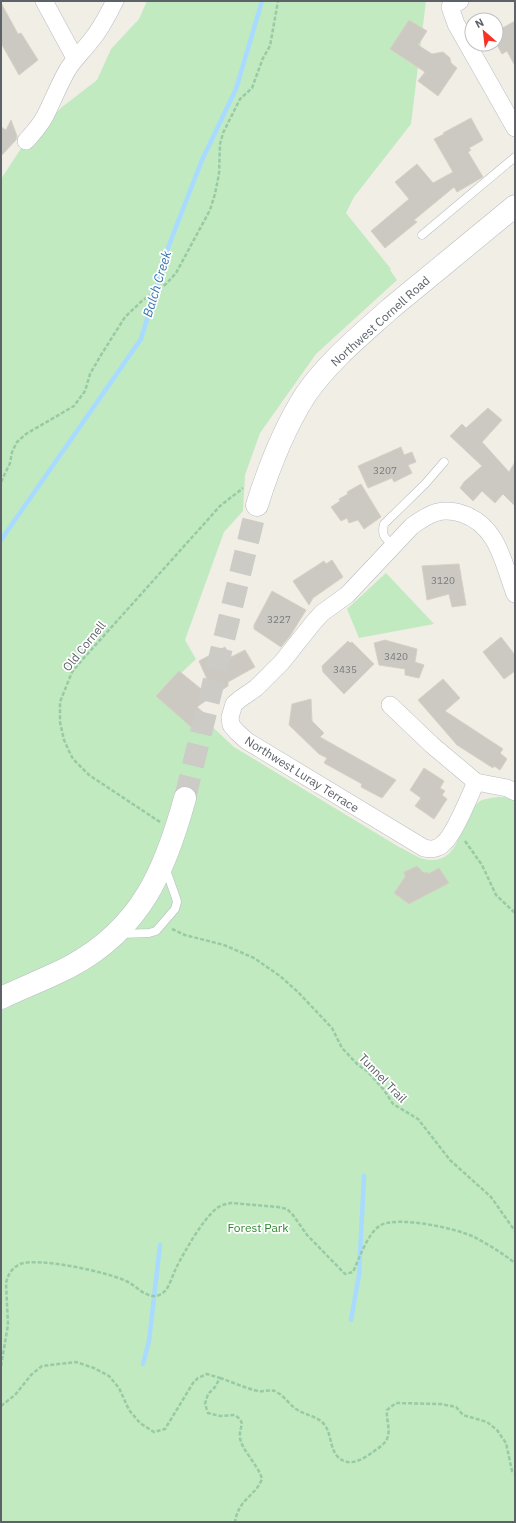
<svg xmlns="http://www.w3.org/2000/svg" width="516" height="1523" font-family="'IBM Plex Sans',sans-serif">
	<style>
		.green { fill: #c1eac1 }
		.lines { fill: none; stroke-linecap: round; stroke-linejoin: round }
		.stream { stroke: #a8dbff; stroke-width: 4.5 }
		.building { fill: #ccc9c3; stroke: #d7d0c4 }
		.secondary-tunnel { stroke: #cccbc6; stroke-width: 22; stroke-dasharray: 22 11; stroke-linecap: butt }
		.service-casing { stroke: #b8bcc1; stroke-width: 9 }
		.minor-casing { stroke: #b8bcc1; stroke-width: 18 }
		.secondary-casing { stroke: #b9bdc3; stroke-width: 23 }
		.path { stroke: #98caa5; stroke-width: 2.5; stroke-dasharray: 4 2; stroke-linecap: butt }
		.service { stroke: #fff; stroke-width: 8 }
		.minor { stroke: #fff; stroke-width: 17 }
		.secondary { stroke: #fff; stroke-width: 22 }
		.labels { text-anchor: middle; dominant-baseline: central; stroke-width: 3.5; stroke-linejoin: round; paint-order: stroke }
		.number-label { font-size: 10px; fill: #797c7f }
		.street-label { font-size: 12px; fill: #5d6268; stroke: #fff }
		.park-label { font-size: 12px; fill: #2e8730; stroke: #fff }
		.water-label { font-size: 13px; font-style: italic; fill: #3775b2; stroke: #fff }
	</style>
	<rect width="100%" height="100%" fill="#f1eee6"/>
	<g class="green">
		<path d="M 147,1 L 426,1 L 411,124 L 354,197 L 346,213 L 391,269 L 390,270 L 397,280 L 316,354 L 260,433 L 245,475 L 243,511 L 224,532 L 185,640 L 196,659 L 176,678 L 188,704 L 234,747 L 399,847 C 406,850 416,857 424,859 C 464,867 457,818 479,802 C 482,799 487,799 491,798 C 499,796 507,797 515,800 L 515,1522 L 1,1522 L 1,179 L 22,147 L 62,107 L 97,80 L 111,49 L 139,19 Z"/>
		<path d="M 386,573 L 434,624 L 359,638 L 347,609 Z"/>
	</g>
	<g class="lines">
		<g class="stream">
			<path d="M 1,540 L 141,339 L 169,245 L 202,160 L 236,89 L 262,1"/>
			<path d="M 351,1320 L 359,1275 L 364,1176"/>
			<path d="M 143,1364 L 149,1341 L 160,1245"/>
		</g>
	</g>
	<g class="building">
		<path d="M 1,3 L 18,34 L 21,33 L 38,60 L 19,75 L 1,43 Z"/>
		<path d="M 409,20 L 427,31 L 418,45 L 432,54 L 443,52 L 450,58 L 451,63 L 457,68 L 438,96 L 418,81 L 425,72 L 390,49 Z"/>
		<path d="M 515,21 L 515,66 L 507,51 L 502,54 L 496,43 L 501,40 L 497,31 Z"/>
		<path d="M 471,118 L 483,140 L 469,148 L 471,150 L 468,152 L 483,177 L 457,192 L 454,187 L 414,220 L 417,222 L 385,248 L 371,231 L 409,199 L 395,182 L 417,164 L 433,183 L 453,172 L 434,139 L 444,134 L 443,133 Z"/>
		<path d="M 11,120 L 17,136 L 16,140 L 1,156 L 1,127 L 6,130 Z"/>
		<path d="M 488,408 L 502,420 L 482,442 L 509,472 L 515,462 L 515,506 L 503,494 L 495,503 L 482,491 L 473,501 L 460,488 L 464,482 L 482,466 L 450,436 L 462,424 L 466,428 Z"/>
		<path d="M 401,447 L 404,455 L 412,452 L 416,462 L 408,465 L 412,473 L 394,482 L 392,478 L 368,488 L 358,466 Z"/>
		<path d="M 361,484 L 381,517 L 364,529 L 358,520 L 349,523 L 347,518 L 341,521 L 331,507 L 340,501 L 339,499 L 348,494 L 347,492 Z"/>
		<path d="M 332,560 L 343,577 L 313,598 L 309,605 L 293,581 L 324,561 L 326,564 Z"/>
		<path d="M 459,564 L 466,605 L 452,607 L 449,594 L 427,600 L 422,566 Z"/>
		<path d="M 272,591 L 306,610 L 290,636 L 281,647 L 254,629 L 254,625 Z"/>
		<path d="M 501,637 L 515,655 L 515,671 L 504,679 L 483,652 Z"/>
		<path d="M 385,640 L 417,649 L 415,662 L 424,665 L 419,678 L 405,675 L 405,669 L 379,665 L 374,643 Z"/>
		<path d="M 348,641 L 350,643 L 352,642 L 374,664 L 344,694 L 323,672 L 322,666 Z"/>
		<path d="M 225,647 L 231,657 L 245,650 L 255,667 L 228,682 L 228,686 L 214,695 L 199,661 Z"/>
		<path d="M 179,671 L 211,697 L 197,707 L 212,720 L 199,734 L 156,696 Z"/>
		<path d="M 443,679 L 460,698 L 445,711 L 503,749 L 500,753 L 507,759 L 500,770 L 494,766 L 493,768 L 457,745 L 418,700 Z"/>
		<path d="M 311,699 L 312,721 L 324,733 L 320,737 L 396,780 L 382,798 L 361,787 L 362,784 L 324,763 L 327,758 L 319,754 L 289,725 L 292,704 Z"/>
		<path d="M 424,768 L 444,781 L 440,788 L 445,791 L 442,795 L 447,799 L 434,819 L 415,806 L 421,798 L 410,790 Z"/>
		<path d="M 417,866 L 424,873 L 427,872 L 428,874 L 439,868 L 449,883 L 409,904 L 394,893 L 405,877 L 404,872 Z"/>
	</g>
	<g class="lines">
		<path class="secondary-tunnel" d="M 185,798 L 257,505"/>
		<g class="service-casing">
			<g id="service">
				<path d="M 422,235 L 515,157"/>
				<path d="M 394,546 C 385,538 381,536 384,524 L 425,484 L 444,462"/>
				<path d="M 121,934 L 149,933 L 156,931 L 175,909 L 177,902 L 176,898 L 165,867"/>
			</g>
		</g>
		<g class="minor-casing">
			<g id="minor">
				<path d="M 44,1 L 75,58"/>
				<path d="M 460,1 L 450,7 L 456,24 L 515,128"/>
				<path d="M 26,141 C 33,133 40,126 45,116 C 53,101 59,84 68,69 C 75,58 85,49 93,38 C 102,27 108,14 115,1"/>
				<path d="M 390,705 L 432,745 L 476,782 L 507,788 L 515,792"/>
				<path d="M 476,782 C 469,797 455,833 444,843 C 438,849 432,850 424,848 L 247,741 L 237,732 L 231,725 L 230,717 L 234,704 L 240,699 L 256,688 L 282,662 L 313,623 L 322,613 L 347,595 L 412,526 C 430,513 441,507 463,514 C 498,526 503,563 515,594"/>
			</g>
		</g>
		<g class="secondary-casing">
			<g id="secondary">
				<path d="M 257,505 C 269,467 284,428 306,394 C 329,361 361,335 391,308 C 432,274 474,240 515,206"/>
				<path d="M 1,998 C 24,987 48,978 71,966 C 141,928 165,871 185,798"/>
			</g>
		</g>
		<g class="path">
			<path d="M 1,482 L 10,463 L 12,452 L 17,442 L 26,434 L 74,406 L 85,391 L 90,374 L 101,355 L 125,317 L 143,300 L 166,284 L 176,273 L 210,210 L 215,194 L 219,174 L 220,144 L 223,133 L 240,99 L 252,88 L 263,58 L 270,46 L 278,1"/>
			<path d="M 160,822 L 89,775 L 73,759 L 69,751 L 64,740 L 60,722 L 60,702 L 72,672 L 83,659 L 220,506 L 243,488"/>
			<path d="M 465,841 L 482,865 L 496,895 L 515,913"/>
			<path d="M 172,929 L 185,935 L 224,945 L 254,958 L 280,976 L 298,992 L 332,1028 L 342,1048 L 358,1065 L 367,1071 L 384,1090 L 393,1104 L 418,1119 L 450,1160 L 491,1197 L 515,1231"/>
			<path d="M 1,1366 L 8,1325 L 6,1283 C 8,1274 12,1268 20,1264 C 38,1257 108,1272 126,1281 C 137,1286 143,1296 155,1296 C 159,1296 163,1293 166,1290 C 170,1284 173,1275 176,1268 C 185,1251 202,1220 217,1208 C 221,1205 226,1204 231,1203 L 278,1207 L 287,1209 L 293,1215 L 307,1235 L 345,1274 L 353,1272 C 359,1259 368,1232 381,1225 C 398,1216 456,1228 474,1237 C 488,1244 502,1253 515,1263"/>
			<path d="M 220,1378 C 232,1382 245,1388 258,1391 C 265,1392 272,1388 278,1393 C 285,1397 290,1405 296,1409 C 305,1415 316,1416 323,1423 C 332,1432 329,1448 338,1457 C 349,1468 363,1459 373,1452 C 378,1448 384,1445 387,1439 C 391,1430 386,1420 387,1410 L 396,1403 L 441,1404 L 456,1407 L 463,1415 L 487,1422 L 497,1430 L 506,1443 L 512,1471 L 515,1474"/>
			<path d="M 1,1406 L 15,1395 L 31,1375 L 42,1366 L 76,1362 L 94,1368 L 109,1376 L 119,1388 L 129,1410 L 140,1423 L 154,1432 L 165,1429 L 193,1383 L 198,1378 L 207,1374 L 220,1378 L 215,1387 L 208,1394 L 205,1404 L 208,1413 L 220,1416 L 235,1415 C 247,1424 239,1425 240,1437 C 240,1448 259,1466 262,1479 C 254,1498 239,1498 235,1522"/>
		</g>
		<use href="#service" class="service"/>
		<use href="#minor" class="minor"/>
		<use href="#secondary" class="secondary"/>
	</g>
	<g class="labels">
		<g class="number-label">
			<text x="385" y="470">3207</text>
			<text x="443" y="580">3120</text>
			<text x="279" y="619">3227</text>
			<text x="396" y="656">3420</text>
			<text x="345" y="669">3435</text>
		</g>
		<g class="street-label">
			<text transform="translate(380 321) rotate(-42)">Northwest Cornell Road</text>
			<text transform="translate(84 646) rotate(-51)">Old Cornell</text>
			<text transform="translate(302 774) rotate(32)">Northwest Luray Terrace</text>
			<text transform="translate(383 1078) rotate(46)">Tunnel Trail</text>
		</g>
		<g class="park-label">
			<text x="258" y="1227">Forest Park</text>
		</g>
		<g class="water-label">
			<text transform="translate(157 284) rotate(-73)">Balch Creek</text>
		</g>
	</g>
	<rect width="516" height="1523" fill="none" stroke="#5d6268" stroke-width="4"/>
	<g transform="translate(484 32) rotate(332)"><circle r="19" fill="#ffffff" stroke="#bec0c3"/>
	<path d="M0-3L7 15L0 10L-7 15Z" fill="#f93124"/>
	<text y="-6" font-size="11" font-weight="bold" text-anchor="middle" fill="#5d6268">N</text>
	</g>
</svg>
